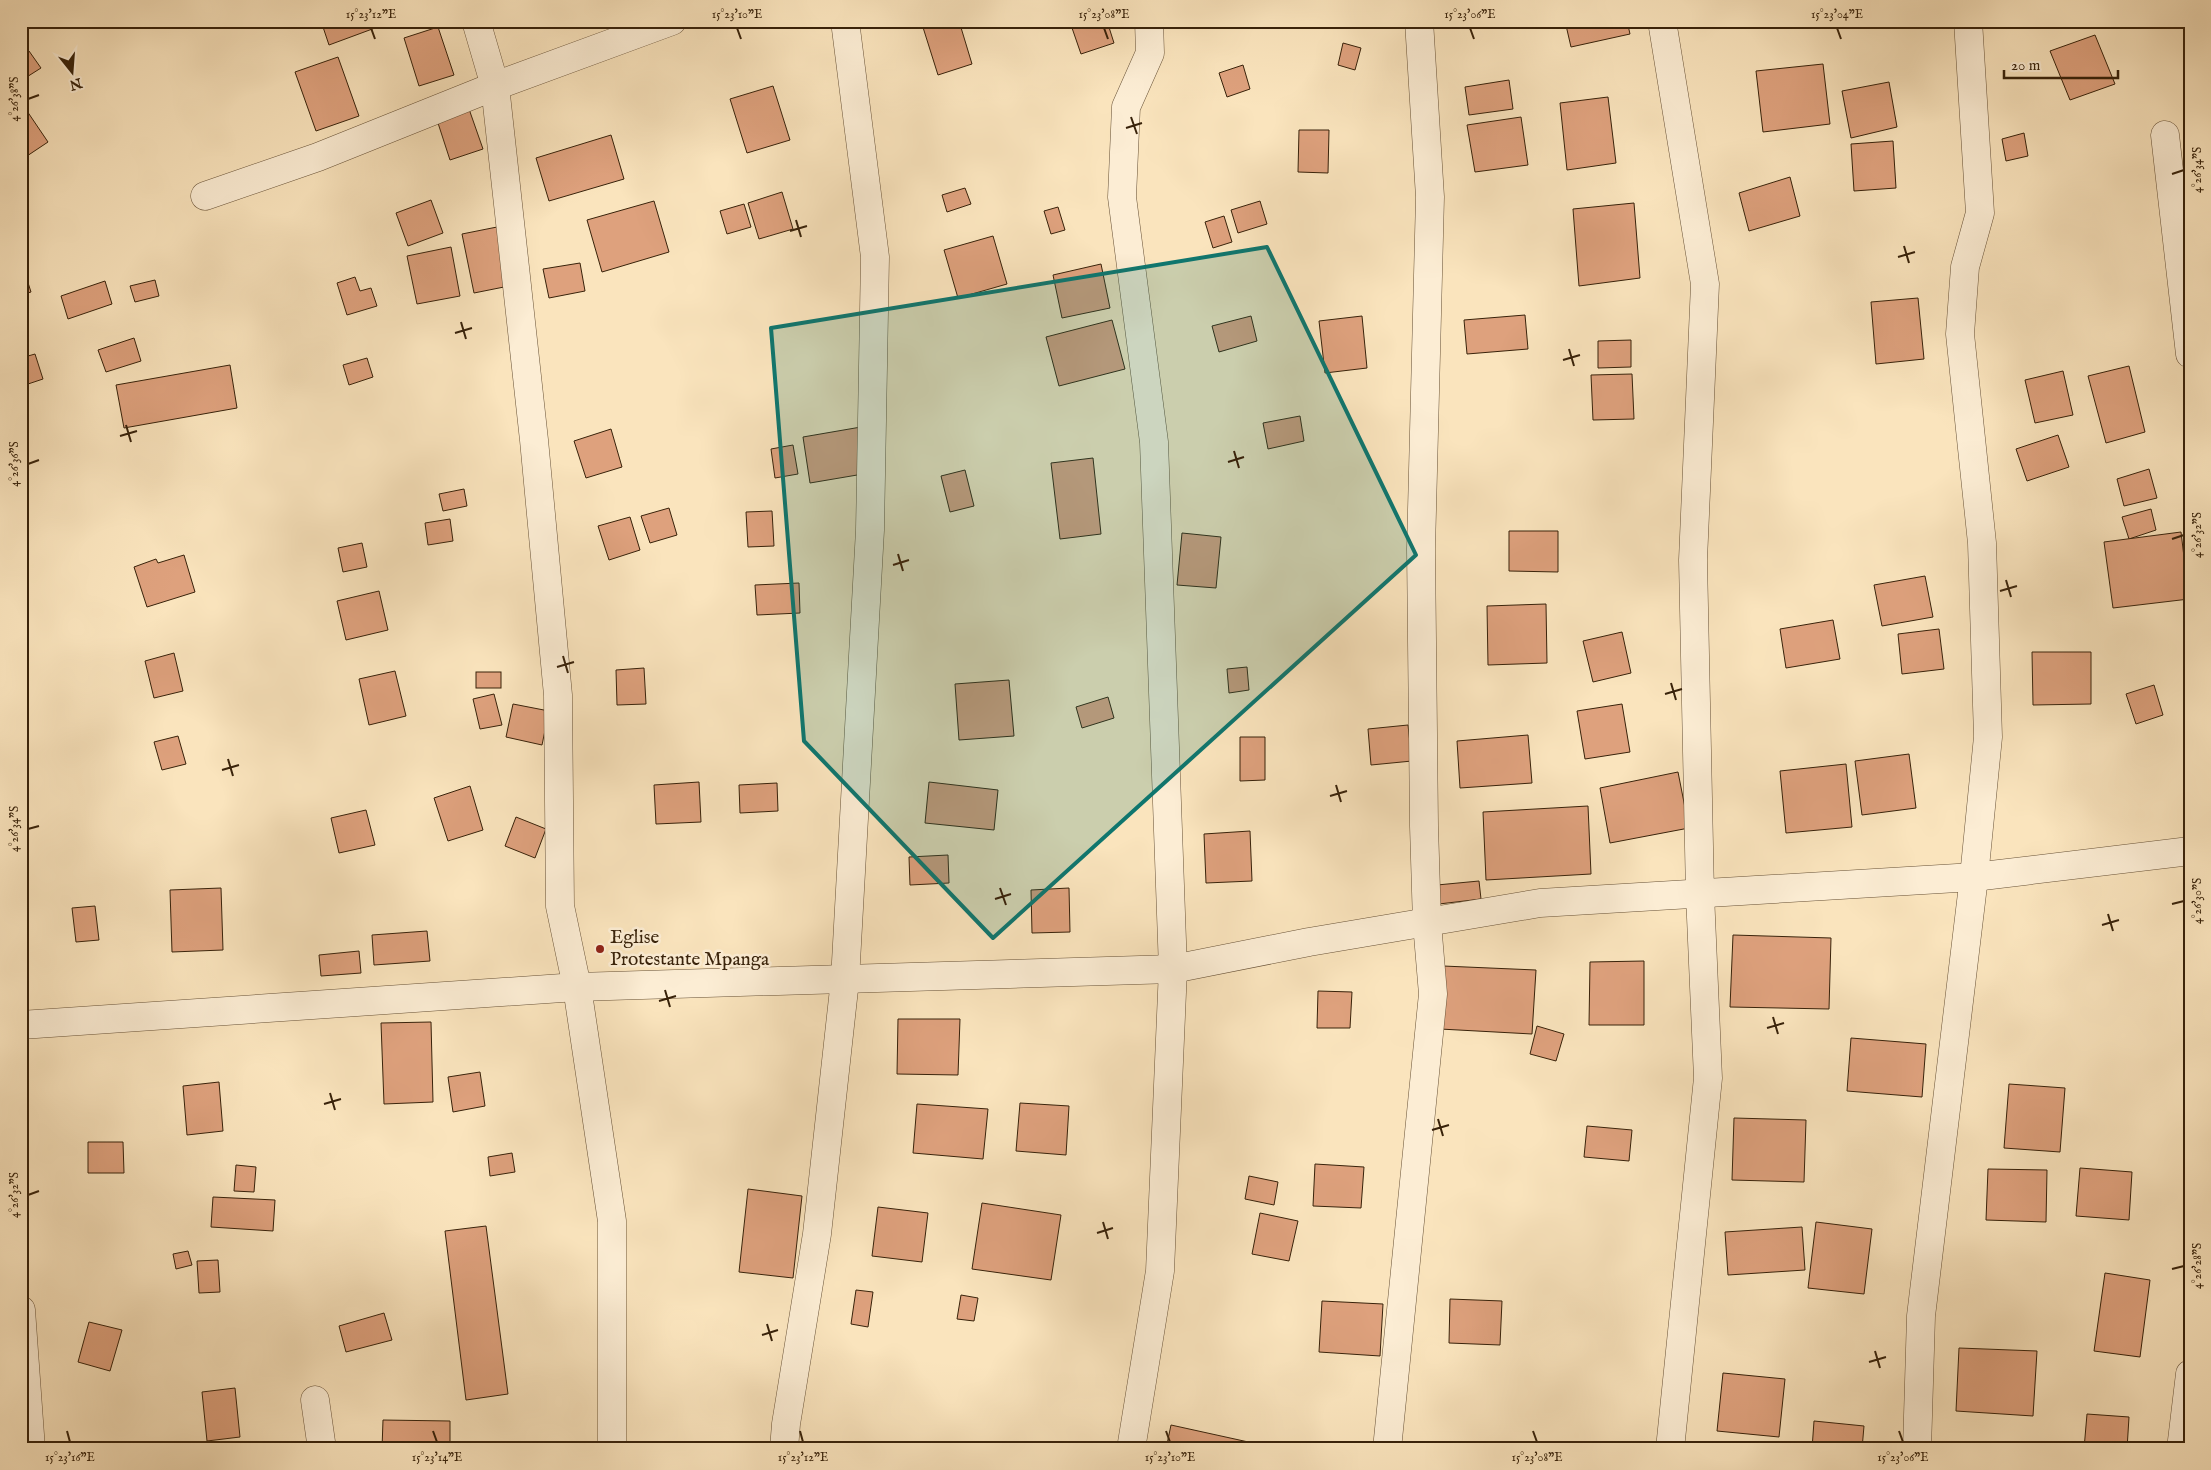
<svg xmlns="http://www.w3.org/2000/svg" width="2211" height="1470" font-family="'IM FELL English',serif">
	<style>
		.building { fill: #dea17d; stroke: #38220a }
		.lines { fill: none; stroke-linecap: round; stroke-linejoin: round }
		.street-casing { stroke: #685237; stroke-width: 29 }
		.street { stroke: #fcedd4; stroke-width: 28 }
		.marked { fill: #0f766e; fill-opacity: 0.2; stroke: #0f766e; stroke-width: 4; stroke-linejoin: round }
		.ticks { fill: none; stroke: #38220a; stroke-width: 2 }
		.poi-dot { fill: #8f2418; stroke: #fcedd4; stroke-width: 2 }
		.labels { text-anchor: middle; dominant-baseline: central; stroke-width: 5; stroke-linejoin: round; paint-order: stroke }
		.poi-label { font-size: 19px; fill: #38220a; stroke: #fcedd4; text-anchor: start }
		.neatline { fill: none; stroke: #38220a; stroke-width: 2 }
		.ticks-label { font-size: 12px; text-anchor: middle; fill: #38220a }
	</style>
	<rect width="100%" height="100%" fill="#fae4bd"/>
	<filter id="stains"><feTurbulence type="fractalNoise" baseFrequency=".004" numOctaves="4"/><feColorMatrix values="0 0 0 0 .2 0 0 0 0 .09 0 0 0 0 .02 0 0 0 .5 -.17"/></filter>
	<radialGradient id="worn" r=".72"><stop offset=".6" stop-color="#630" stop-opacity="0"/><stop offset="1" stop-color="#630" stop-opacity=".3"/></radialGradient>
	<g class="building">
		<path d="M 321,21 L 372,21 L 375,28 L 329,45 Z"/>
		<path d="M 921,21 L 959,21 L 972,64 L 938,75 Z"/>
		<path d="M 1083,21 L 1107,21 L 1114,43 L 1081,54 L 1071,25 Z"/>
		<path d="M 1565,21 L 1627,21 L 1630,34 L 1571,47 Z"/>
		<path d="M 438,27 L 454,75 L 419,86 L 404,38 Z"/>
		<path d="M 2095,35 L 2115,84 L 2070,100 L 2050,51 Z"/>
		<path d="M 1343,43 L 1361,48 L 1355,70 L 1338,65 Z"/>
		<path d="M 29,51 L 41,68 L 22,80 L 21,57 Z"/>
		<path d="M 338,57 L 359,116 L 316,131 L 295,72 Z"/>
		<path d="M 1823,64 L 1830,124 L 1763,132 L 1756,71 Z"/>
		<path d="M 1243,65 L 1250,89 L 1227,97 L 1219,73 Z"/>
		<path d="M 1509,80 L 1513,109 L 1469,115 L 1465,87 Z"/>
		<path d="M 1889,82 L 1897,127 L 1851,138 L 1842,91 Z"/>
		<path d="M 773,86 L 790,140 L 747,153 L 730,99 Z"/>
		<path d="M 1608,97 L 1616,163 L 1567,170 L 1560,103 Z"/>
		<path d="M 469,109 L 483,149 L 450,160 L 437,120 Z"/>
		<path d="M 27,111 L 48,142 L 21,160 L 21,115 Z"/>
		<path d="M 1521,117 L 1528,165 L 1475,172 L 1467,125 Z"/>
		<path d="M 1299,130 L 1329,130 L 1328,173 L 1298,172 Z"/>
		<path d="M 2024,133 L 2028,156 L 2006,161 L 2002,139 Z"/>
		<path d="M 611,135 L 624,179 L 549,201 L 536,158 Z"/>
		<path d="M 1893,141 L 1896,188 L 1854,191 L 1851,144 Z"/>
		<path d="M 1790,177 L 1800,216 L 1749,231 L 1739,193 Z"/>
		<path d="M 965,188 L 971,204 L 947,212 L 942,195 Z"/>
		<path d="M 782,192 L 793,229 L 759,239 L 748,203 Z"/>
		<path d="M 431,200 L 443,233 L 408,246 L 396,213 Z"/>
		<path d="M 654,201 L 669,252 L 602,272 L 587,220 Z"/>
		<path d="M 1260,201 L 1267,224 L 1238,233 L 1231,210 Z"/>
		<path d="M 1634,203 L 1640,278 L 1579,286 L 1573,209 Z"/>
		<path d="M 744,204 L 751,227 L 727,234 L 720,211 Z"/>
		<path d="M 1058,207 L 1065,230 L 1051,234 L 1044,211 Z"/>
		<path d="M 1224,216 L 1232,242 L 1213,248 L 1205,222 Z"/>
		<path d="M 497,227 L 509,286 L 474,293 L 462,234 Z"/>
		<path d="M 993,236 L 1007,284 L 958,298 L 944,250 Z"/>
		<path d="M 451,247 L 460,296 L 417,304 L 407,256 Z"/>
		<path d="M 21,261 L 31,292 L 21,295 Z"/>
		<path d="M 580,263 L 585,291 L 549,298 L 543,269 Z"/>
		<path d="M 1101,264 L 1110,308 L 1062,318 L 1053,275 Z"/>
		<path d="M 355,277 L 360,291 L 371,288 L 377,306 L 347,315 L 337,283 Z"/>
		<path d="M 155,280 L 159,296 L 135,302 L 130,286 Z"/>
		<path d="M 105,281 L 112,304 L 68,319 L 61,296 Z"/>
		<path d="M 1918,298 L 1924,359 L 1876,364 L 1871,302 Z"/>
		<path d="M 1525,315 L 1528,349 L 1467,354 L 1464,320 Z"/>
		<path d="M 1251,316 L 1257,341 L 1219,352 L 1212,326 Z"/>
		<path d="M 1362,316 L 1367,368 L 1325,373 L 1319,321 Z"/>
		<path d="M 1112,320 L 1125,369 L 1059,386 L 1046,337 Z"/>
		<path d="M 134,338 L 141,361 L 106,372 L 98,350 Z"/>
		<path d="M 1631,340 L 1631,367 L 1598,368 L 1598,341 Z"/>
		<path d="M 35,354 L 43,379 L 22,386 L 21,358 Z"/>
		<path d="M 367,358 L 373,377 L 349,385 L 343,365 Z"/>
		<path d="M 230,365 L 237,408 L 124,428 L 116,385 Z"/>
		<path d="M 2129,366 L 2145,432 L 2106,443 L 2088,376 Z"/>
		<path d="M 2063,371 L 2073,415 L 2035,423 L 2025,380 Z"/>
		<path d="M 1632,374 L 1634,419 L 1593,420 L 1591,375 Z"/>
		<path d="M 1300,416 L 1304,441 L 1268,449 L 1263,423 Z"/>
		<path d="M 861,427 L 869,473 L 810,483 L 803,437 Z"/>
		<path d="M 611,429 L 622,467 L 586,478 L 574,441 Z"/>
		<path d="M 2058,435 L 2069,467 L 2027,481 L 2016,449 Z"/>
		<path d="M 793,445 L 798,474 L 775,478 L 771,449 Z"/>
		<path d="M 1093,458 L 1101,534 L 1060,539 L 1051,463 Z"/>
		<path d="M 2149,469 L 2157,498 L 2124,506 L 2117,479 Z"/>
		<path d="M 965,470 L 974,506 L 950,512 L 941,476 Z"/>
		<path d="M 464,489 L 467,506 L 443,511 L 439,494 Z"/>
		<path d="M 669,508 L 677,535 L 650,543 L 641,516 Z"/>
		<path d="M 2151,509 L 2156,530 L 2129,539 L 2122,517 Z"/>
		<path d="M 772,511 L 774,546 L 748,547 L 746,512 Z"/>
		<path d="M 630,517 L 640,550 L 609,560 L 598,526 Z"/>
		<path d="M 450,519 L 453,541 L 428,545 L 425,523 Z"/>
		<path d="M 1509,531 L 1558,531 L 1558,572 L 1509,571 Z"/>
		<path d="M 2181,532 L 2189,599 L 2113,608 L 2104,542 Z"/>
		<path d="M 1182,533 L 1221,537 L 1216,588 L 1177,585 Z"/>
		<path d="M 362,543 L 367,567 L 343,572 L 338,548 Z"/>
		<path d="M 184,555 L 195,592 L 147,607 L 134,567 L 156,559 L 158,563 Z"/>
		<path d="M 1925,576 L 1933,617 L 1882,626 L 1874,585 Z"/>
		<path d="M 799,583 L 800,613 L 757,615 L 755,585 Z"/>
		<path d="M 379,591 L 388,630 L 346,640 L 337,601 Z"/>
		<path d="M 1546,604 L 1547,663 L 1488,665 L 1487,606 Z"/>
		<path d="M 1833,620 L 1840,659 L 1786,668 L 1780,629 Z"/>
		<path d="M 1939,629 L 1944,669 L 1902,674 L 1898,634 Z"/>
		<path d="M 1622,632 L 1631,673 L 1593,682 L 1583,641 Z"/>
		<path d="M 2032,652 L 2091,652 L 2091,704 L 2033,705 Z"/>
		<path d="M 174,653 L 183,691 L 154,698 L 145,661 Z"/>
		<path d="M 1247,667 L 1249,690 L 1229,693 L 1227,669 Z"/>
		<path d="M 644,668 L 646,704 L 617,705 L 616,670 Z"/>
		<path d="M 395,671 L 406,716 L 369,725 L 359,679 Z"/>
		<rect x="476" y="672" width="25" height="16"/>
		<path d="M 1009,680 L 1014,736 L 959,740 L 955,684 Z"/>
		<path d="M 2154,685 L 2163,715 L 2136,724 L 2126,694 Z"/>
		<path d="M 494,694 L 502,725 L 480,729 L 473,699 Z"/>
		<path d="M 1108,697 L 1114,718 L 1082,728 L 1076,707 Z"/>
		<path d="M 513,704 L 549,711 L 542,745 L 506,737 Z"/>
		<path d="M 1622,704 L 1630,752 L 1585,759 L 1577,711 Z"/>
		<path d="M 1408,725 L 1412,761 L 1371,765 L 1368,729 Z"/>
		<path d="M 1528,735 L 1532,783 L 1460,788 L 1457,741 Z"/>
		<path d="M 178,736 L 186,764 L 162,770 L 154,742 Z"/>
		<path d="M 1240,737 L 1265,737 L 1265,780 L 1240,781 Z"/>
		<path d="M 1909,754 L 1916,808 L 1862,815 L 1855,761 Z"/>
		<path d="M 1846,764 L 1852,827 L 1786,833 L 1780,771 Z"/>
		<path d="M 1678,772 L 1689,828 L 1610,843 L 1600,788 Z"/>
		<path d="M 699,782 L 701,822 L 656,824 L 654,785 Z"/>
		<path d="M 929,782 L 998,790 L 994,830 L 925,823 Z"/>
		<path d="M 777,783 L 778,811 L 740,813 L 739,785 Z"/>
		<path d="M 470,786 L 483,830 L 448,841 L 434,798 Z"/>
		<path d="M 1588,806 L 1591,874 L 1486,880 L 1483,812 Z"/>
		<path d="M 366,810 L 375,845 L 339,853 L 331,818 Z"/>
		<path d="M 516,817 L 546,829 L 535,858 L 505,846 Z"/>
		<path d="M 1250,831 L 1252,881 L 1206,883 L 1204,834 Z"/>
		<path d="M 948,855 L 949,883 L 910,885 L 909,857 Z"/>
		<path d="M 1479,881 L 1481,899 L 1439,904 L 1437,885 Z"/>
		<path d="M 221,888 L 223,950 L 172,952 L 170,890 Z"/>
		<path d="M 1069,888 L 1070,932 L 1032,933 L 1031,890 Z"/>
		<path d="M 95,906 L 99,940 L 76,942 L 72,908 Z"/>
		<path d="M 427,931 L 430,961 L 374,965 L 372,935 Z"/>
		<path d="M 1733,935 L 1831,938 L 1829,1009 L 1730,1007 Z"/>
		<path d="M 359,951 L 361,973 L 321,976 L 319,955 Z"/>
		<path d="M 1644,961 L 1644,1025 L 1589,1025 L 1590,962 Z"/>
		<path d="M 1443,966 L 1536,970 L 1532,1034 L 1440,1029 Z"/>
		<path d="M 1318,991 L 1352,992 L 1350,1028 L 1317,1028 Z"/>
		<path d="M 898,1019 L 960,1019 L 958,1075 L 897,1074 Z"/>
		<path d="M 431,1022 L 433,1102 L 384,1104 L 381,1023 Z"/>
		<path d="M 1537,1026 L 1564,1034 L 1556,1061 L 1530,1054 Z"/>
		<path d="M 1851,1038 L 1926,1044 L 1922,1097 L 1847,1091 Z"/>
		<path d="M 480,1072 L 485,1106 L 453,1112 L 448,1077 Z"/>
		<path d="M 219,1082 L 223,1131 L 187,1135 L 183,1086 Z"/>
		<path d="M 2009,1084 L 2065,1088 L 2060,1152 L 2004,1148 Z"/>
		<path d="M 1020,1103 L 1069,1106 L 1066,1155 L 1016,1151 Z"/>
		<path d="M 917,1104 L 988,1109 L 983,1159 L 913,1153 Z"/>
		<path d="M 1734,1118 L 1806,1120 L 1804,1182 L 1732,1180 Z"/>
		<path d="M 1587,1126 L 1632,1130 L 1629,1161 L 1584,1157 Z"/>
		<path d="M 88,1142 L 123,1142 L 124,1173 L 88,1173 Z"/>
		<path d="M 512,1153 L 515,1172 L 490,1176 L 488,1157 Z"/>
		<path d="M 1315,1164 L 1364,1167 L 1361,1208 L 1313,1206 Z"/>
		<path d="M 236,1165 L 256,1167 L 254,1192 L 234,1191 Z"/>
		<path d="M 2080,1168 L 2132,1172 L 2129,1220 L 2076,1216 Z"/>
		<path d="M 1988,1169 L 2047,1170 L 2046,1222 L 1986,1220 Z"/>
		<path d="M 1249,1176 L 1278,1182 L 1274,1205 L 1245,1199 Z"/>
		<path d="M 748,1189 L 802,1196 L 793,1278 L 739,1272 Z"/>
		<path d="M 213,1197 L 275,1200 L 273,1231 L 211,1227 Z"/>
		<path d="M 982,1203 L 1061,1215 L 1051,1280 L 972,1269 Z"/>
		<path d="M 878,1207 L 928,1213 L 922,1262 L 872,1256 Z"/>
		<path d="M 1260,1213 L 1298,1221 L 1289,1261 L 1252,1254 Z"/>
		<path d="M 1816,1222 L 1872,1229 L 1864,1294 L 1808,1288 Z"/>
		<path d="M 486,1226 L 508,1394 L 466,1400 L 445,1231 Z"/>
		<path d="M 1802,1227 L 1805,1270 L 1728,1275 L 1725,1232 Z"/>
		<path d="M 188,1251 L 192,1265 L 176,1269 L 173,1254 Z"/>
		<path d="M 218,1260 L 220,1292 L 199,1293 L 197,1261 Z"/>
		<path d="M 2105,1273 L 2150,1280 L 2140,1357 L 2094,1351 Z"/>
		<path d="M 856,1290 L 873,1292 L 868,1327 L 851,1324 Z"/>
		<path d="M 961,1295 L 978,1298 L 974,1321 L 957,1319 Z"/>
		<path d="M 1450,1299 L 1502,1301 L 1500,1345 L 1449,1343 Z"/>
		<path d="M 1322,1301 L 1383,1304 L 1380,1356 L 1319,1352 Z"/>
		<path d="M 384,1313 L 392,1340 L 346,1352 L 339,1326 Z"/>
		<path d="M 89,1322 L 122,1330 L 110,1371 L 78,1362 Z"/>
		<path d="M 1959,1348 L 2037,1351 L 2033,1416 L 1956,1411 Z"/>
		<path d="M 1723,1373 L 1785,1379 L 1779,1437 L 1717,1431 Z"/>
		<path d="M 235,1388 L 240,1437 L 207,1441 L 202,1392 Z"/>
		<path d="M 2087,1414 L 2129,1417 L 2127,1449 L 2084,1449 Z"/>
		<path d="M 383,1420 L 450,1421 L 450,1449 L 382,1449 Z"/>
		<path d="M 1814,1421 L 1864,1426 L 1862,1449 L 1812,1449 Z"/>
		<path d="M 1171,1425 L 1262,1445 L 1261,1449 L 1166,1449 Z"/>
	</g>
	<g class="lines">
		<g class="street-casing">
			<g id="street">
				<path d="M 476,21 L 495,86 L 534,440 L 558,695 L 560,906 L 577,987 L 612,1221 L 612,1449"/>
				<path d="M 1662,21 L 1705,284 L 1693,560 L 1700,894 L 1708,1078 L 1670,1449"/>
				<path d="M 2165,135 L 2190,354"/>
				<path d="M 205,196 L 318,157 L 495,86 L 672,21"/>
				<path d="M 21,1025 L 577,987 L 1173,969 L 1309,942 L 1540,903 L 1974,877 L 2190,851"/>
				<path d="M 21,1310 L 31,1449"/>
				<path d="M 315,1400 L 322,1449"/>
				<path d="M 784,1449 L 786,1424 L 817,1234 L 845,980 L 870,530 L 875,257 L 845,21"/>
				<path d="M 1131,1449 L 1160,1271 L 1173,969 L 1154,442 L 1122,197 L 1126,107 L 1150,53 L 1149,21"/>
				<path d="M 1387,1449 L 1433,994 L 1427,923 L 1424,826 L 1421,549 L 1430,197 L 1419,21"/>
				<path d="M 1917,1449 L 1921,1316 L 1974,877 L 1988,737 L 1982,543 L 1960,334 L 1965,267 L 1980,213 L 1968,21"/>
				<path d="M 2181,1449 L 2190,1374"/>
			</g>
		</g>
		<use href="#street" class="street"/>
	</g>
	<path class="marked" d="M 1267,247 L 1416,555 L 993,938 L 804,741 L 771,328 Z"/>
	<path class="ticks" d="M 371,28 L 375,39M 737,28 L 741,39M 1104,28 L 1108,39M 1470,28 L 1474,39M 1837,28 L 1841,39M 28,99 L 39,95M 1131,117 L 1137,134M 1126,128 L 1142,123M 2172,174 L 2184,170M 796,220 L 801,237M 790,231 L 807,226M 1904,246 L 1909,263M 1898,257 L 1915,252M 461,322 L 466,339M 455,333 L 472,328M 1569,349 L 1574,366M 1563,360 L 1580,355M 126,425 L 131,442M 120,436 L 137,431M 1234,451 L 1239,468M 1228,462 L 1244,457M 28,464 L 39,460M 2172,539 L 2184,535M 898,554 L 903,571M 893,565 L 909,560M 2006,580 L 2011,597M 2000,591 L 2017,586M 563,656 L 568,673M 557,667 L 574,662M 1671,683 L 1676,700M 1665,694 L 1682,689M 228,759 L 233,776M 222,770 L 239,765M 1336,785 L 1341,802M 1330,796 L 1347,791M 28,829 L 39,826M 1000,888 L 1006,905M 995,899 L 1011,894M 2172,904 L 2184,901M 2108,914 L 2113,931M 2102,925 L 2119,920M 665,990 L 670,1007M 659,1001 L 676,996M 1773,1017 L 1778,1034M 1767,1028 L 1784,1023M 330,1093 L 335,1110M 324,1104 L 341,1099M 1438,1119 L 1443,1136M 1432,1130 L 1449,1125M 28,1195 L 39,1191M 1103,1222 L 1108,1239M 1097,1233 L 1113,1228M 2172,1269 L 2184,1266M 767,1324 L 772,1341M 762,1335 L 778,1330M 1875,1351 L 1880,1368M 1869,1362 L 1886,1357M 67,1431 L 70,1442M 433,1431 L 437,1442M 800,1431 L 803,1442M 1166,1431 L 1170,1442M 1533,1431 L 1537,1442M 1899,1431 L 1903,1442"/>
	<circle class="poi-dot" cx="600" cy="949" r="5"/>
	<g class="labels">
		<g class="poi-label">
			<text x="610" y="938">Eglise<tspan x="610" dy="22">Protestante Mpanga</tspan></text>
		</g>
	</g>
	<rect width="2211" height="1470" fill="none" stroke="#fae4bd" stroke-width="55"/>
	<g transform="translate(72 72) rotate(163)" stroke="#fcedd4" stroke-width="4" paint-order="stroke">
	<path d="M0-4L9 19L0 12L-9 19Z" fill="#38220a"/>
	<text y="-8" font-size="14" font-weight="bold" text-anchor="middle" fill="#38220a">N</text>
	</g>
	<path d="M2004 70v8h114v-8" fill="none" stroke="#38220a" stroke-width="2.5"/>
	<text x="2011" y="70" font-size="15" fill="#38220a" stroke="#fcedd4" stroke-width="4" paint-order="stroke">20 m</text>
	<rect x="28" y="28" width="2156" height="1414" class="neatline"/>
	<g class="ticks-label">
		<text x="371" y="18">15°23'12"E</text>
		<text x="737" y="18">15°23'10"E</text>
		<text x="1104" y="18">15°23'08"E</text>
		<text x="1470" y="18">15°23'06"E</text>
		<text x="1837" y="18">15°23'04"E</text>
		<text transform="translate(14 99) rotate(-90)" y="4">4°26'38"S</text>
		<text transform="translate(2197 170) rotate(-90)" y="4">4°26'34"S</text>
		<text transform="translate(14 464) rotate(-90)" y="4">4°26'36"S</text>
		<text transform="translate(2197 535) rotate(-90)" y="4">4°26'32"S</text>
		<text transform="translate(14 829) rotate(-90)" y="4">4°26'34"S</text>
		<text transform="translate(2197 901) rotate(-90)" y="4">4°26'30"S</text>
		<text transform="translate(14 1195) rotate(-90)" y="4">4°26'32"S</text>
		<text transform="translate(2197 1266) rotate(-90)" y="4">4°26'28"S</text>
		<text x="70" y="1461">15°23'16"E</text>
		<text x="437" y="1461">15°23'14"E</text>
		<text x="803" y="1461">15°23'12"E</text>
		<text x="1170" y="1461">15°23'10"E</text>
		<text x="1537" y="1461">15°23'08"E</text>
		<text x="1903" y="1461">15°23'06"E</text>
	</g>
	<rect width="100%" height="100%" filter="url(#stains)"/>
	<rect width="100%" height="100%" fill="url(#worn)"/>
</svg>
